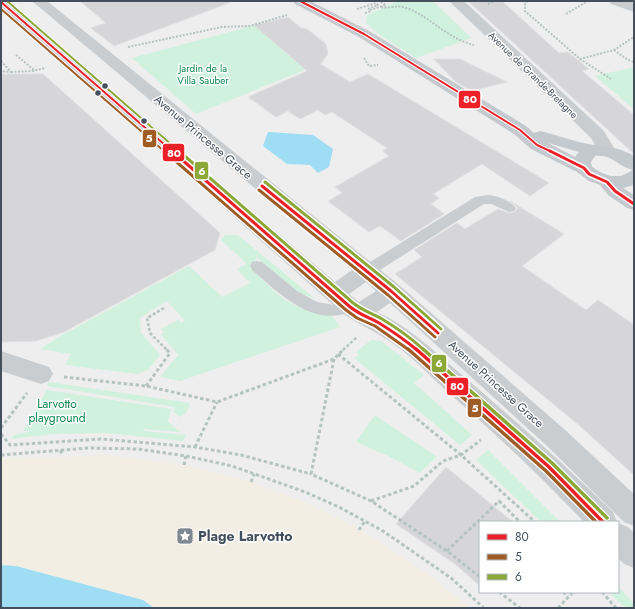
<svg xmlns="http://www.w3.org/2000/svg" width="635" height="609" font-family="Jost,sans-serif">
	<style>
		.green { fill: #cff1de }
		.sand { fill: #f2eee4 }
		.water { fill: #9fddf4 }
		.building { fill: #d6d6d9; stroke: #e0e0e1 }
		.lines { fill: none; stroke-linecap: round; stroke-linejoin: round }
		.path-far2 { stroke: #b5c4c0; stroke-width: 2; stroke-dasharray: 2 1.5; stroke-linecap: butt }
		.path-far1 { stroke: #b5c4c0; stroke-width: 2.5; stroke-dasharray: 3 2; stroke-linecap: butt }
		.path { stroke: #b5c4c0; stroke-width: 3; stroke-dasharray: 3.5 2.5; stroke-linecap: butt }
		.service { fill: #cacdd0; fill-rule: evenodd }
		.pedestrian { fill: #cacdd0; fill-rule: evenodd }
		.minor { fill: #cacdd0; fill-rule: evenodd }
		.tertiary { fill: #cacdd0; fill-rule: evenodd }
		.primary { fill: #c4c9ce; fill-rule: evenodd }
		.bus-1-far2-casing { stroke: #fff; stroke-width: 4 }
		.bus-1-far1-casing { stroke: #fff; stroke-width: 6 }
		.bus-1-casing { stroke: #fff; stroke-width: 6 }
		.bus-2-far2-casing { stroke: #fff; stroke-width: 4 }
		.bus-2-far1-casing { stroke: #fff; stroke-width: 6 }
		.bus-2-casing { stroke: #fff; stroke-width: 6 }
		.bus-3-far2-casing { stroke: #fff; stroke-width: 4 }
		.bus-3-far1-casing { stroke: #fff; stroke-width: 6 }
		.bus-3-casing { stroke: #fff; stroke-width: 6 }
		.bus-1-far2 { stroke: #ed2028; stroke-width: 2 }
		.bus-1-far1 { stroke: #ed2028; stroke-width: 3 }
		.bus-1 { stroke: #ed2028; stroke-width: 3.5 }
		.bus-2-far2 { stroke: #9f5c25; stroke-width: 2 }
		.bus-2-far1 { stroke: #9f5c25; stroke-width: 3 }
		.bus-2 { stroke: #9f5c25; stroke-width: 3.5 }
		.bus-3-far2 { stroke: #8ca839; stroke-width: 2 }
		.bus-3-far1 { stroke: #8ca839; stroke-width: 3 }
		.bus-3 { stroke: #8ca839; stroke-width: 3.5 }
		.bus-dot { fill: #434f5d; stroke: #fff; stroke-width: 1.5 }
		.labels { text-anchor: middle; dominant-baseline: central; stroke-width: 3; stroke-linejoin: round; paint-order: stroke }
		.far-park-label { font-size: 10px; fill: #0c8650; stroke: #fff }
		.far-street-label { font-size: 10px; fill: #434f5d; stroke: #fff }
		.street-label { font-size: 12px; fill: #434f5d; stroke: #fff }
		.park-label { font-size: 12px; fill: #0c8650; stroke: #fff }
		.near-poi-label { font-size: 14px; font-weight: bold; fill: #434f5d; stroke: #fff; text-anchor: start }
		.line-badge { stroke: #fff; stroke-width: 1.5 }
		.badge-label { font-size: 11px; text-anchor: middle; font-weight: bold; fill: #fff }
	</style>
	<rect width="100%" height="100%" fill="#efeeee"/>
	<g class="green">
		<path d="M 398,1 L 433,1 L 471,38 L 416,58 L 380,35 L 366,23 L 367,15 Z"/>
		<path d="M 260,24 L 267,36 L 300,65 L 320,59 L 324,62 L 196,114 L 132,58 Z"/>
		<path d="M 634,67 L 634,109 L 595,76 Z"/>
		<path d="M 225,235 L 238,235 L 314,298 L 297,292 L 256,257 L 253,271 L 276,293 L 288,302 L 301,308 L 328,314 L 333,317 L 340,327 L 180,381 L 160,377 L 178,355 L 161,334 L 164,332 L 161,329 L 178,320 L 181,323 L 185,321 L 167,301 L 140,318 L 141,333 L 160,355 L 148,370 L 137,374 L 65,365 L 71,354 L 40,349 L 66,333 L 189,266 L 222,297 L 250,283 L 237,269 L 247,264 L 221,240 Z"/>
		<path d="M 371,340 L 381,341 L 424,375 L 414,383 L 472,435 L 460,445 L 354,358 L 359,355 L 356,352 Z"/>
		<path d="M 49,382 L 190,403 L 186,413 L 180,417 L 173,412 L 175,407 L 47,386 Z"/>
		<path d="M 47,390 L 171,409 L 168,422 L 181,432 L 144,429 L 143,431 L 186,435 L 183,441 L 106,433 L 54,434 L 11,439 L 14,435 L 33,431 L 76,430 L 23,431 Z"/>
		<path d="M 375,415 L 437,457 L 420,473 L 388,456 L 356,442 Z"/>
		<path d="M 488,450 L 560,522 L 541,522 L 476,460 Z"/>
		<path d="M 618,586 L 634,604 L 634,608 L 625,608 L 609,592 L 618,592 Z"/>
	</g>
	<path class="sand" d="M 108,455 L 184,465 L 251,482 L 302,501 L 354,526 L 380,542 L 426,573 L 471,608 L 154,608 L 143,600 L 16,566 L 1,565 L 1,459 Z"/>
	<g class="water">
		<path d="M 268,132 L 313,135 L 333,149 L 329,167 L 318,173 L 310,165 L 287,164 L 263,146 Z"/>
		<path d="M 1,565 L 16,566 L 143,600 L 154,608 L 1,608 Z"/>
	</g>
	<g class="building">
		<path d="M 80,1 L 229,1 L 229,3 L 114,46 L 91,28 L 106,23 Z"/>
		<path d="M 468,1 L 502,1 L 559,53 L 568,52 L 589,69 L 582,71 L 634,115 L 634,154 Z"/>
		<path d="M 288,17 L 301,28 L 307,29 L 326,44 L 328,54 L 320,65 L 322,65 L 350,82 L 368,74 L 549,183 L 530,196 L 482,164 L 433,194 L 439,198 L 431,204 L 444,214 L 401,241 L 380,226 L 369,232 L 328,201 L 342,193 L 335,187 L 389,156 L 382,151 L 387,148 L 332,112 L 325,115 L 318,110 L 300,119 L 288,111 L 276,117 L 248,97 L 307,71 L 254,25 Z"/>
		<path d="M 434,59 L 460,59 L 507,82 L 471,91 L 455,81 Z"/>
		<path d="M 1,74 L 43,74 L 220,233 L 215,250 L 64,332 L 36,341 L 1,342 Z"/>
		<path d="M 510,201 L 564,234 L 522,266 L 586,310 L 598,300 L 634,325 L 634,475 L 580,426 L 395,274 L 422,257 L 414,250 L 457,223 L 465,229 L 498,209 L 508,213 L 514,212 L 518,208 Z"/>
		<path d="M 446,467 L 513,522 L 480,522 L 480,586 L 455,564 L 396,524 Z"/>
	</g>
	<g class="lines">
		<g class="path-far2">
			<path d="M 528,1 L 525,4 L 525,11 L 580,59 L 614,50 L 634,37"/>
			<path d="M 488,4 L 495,1"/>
			<path d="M 381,7 C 388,9 396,5 403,7 C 427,13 445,38 474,45"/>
			<path d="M 357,9 L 376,3 L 378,5 L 368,9"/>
			<path d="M 370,10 L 386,5 L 381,2"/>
			<path d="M 365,13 L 371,11"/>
			<path d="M 566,14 L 588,1"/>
			<path d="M 128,47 L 222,27 L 250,26 L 287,15"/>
			<path d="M 614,50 L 628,60 L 634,62"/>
			<path d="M 16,55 L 35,71"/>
			<path d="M 364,58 L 369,66 L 378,65"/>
			<path d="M 580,59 L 611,79"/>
			<path d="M 1,61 L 11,72 L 1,71"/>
			<path d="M 11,72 L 32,71 L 46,68"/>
		</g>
		<g class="path-far1">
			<path d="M 164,308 L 147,318 L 150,333 L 167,350"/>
			<path d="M 343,350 L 357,337"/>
		</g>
		<g class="path">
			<path d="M 338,354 L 461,455 L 535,522"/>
			<path d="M 334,359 L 311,474 L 371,501 L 447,551 L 480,577"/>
			<path d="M 64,377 L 146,386 L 217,402 L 334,359 L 344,349"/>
			<path d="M 146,386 L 170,353 L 166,349"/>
			<path d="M 1,428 L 27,393"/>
			<path d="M 1,434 L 10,445 L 100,439 L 195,447 L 241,455 L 311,474"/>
			<path d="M 195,447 L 217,402"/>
			<path d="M 61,450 L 61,456"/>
			<path d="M 1,455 L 88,448 L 138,449 L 186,456 L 232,466 L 305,492 L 339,507 L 383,531 L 451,578 L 484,608"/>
			<path d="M 184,465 L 186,456"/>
			<path d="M 251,482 L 254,474"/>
			<path d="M 371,501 L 414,486 L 443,461 L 461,455 L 481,440"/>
			<path d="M 359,530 L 365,521"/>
			<path d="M 447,551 L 499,501 L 520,522"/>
			<path d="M 499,592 L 520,608"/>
			<path d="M 563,592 L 568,596"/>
			<path d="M 602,592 L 616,608"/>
			<path d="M 558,608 L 573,592"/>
		</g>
		<g class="service">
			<path d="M 488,195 C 497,196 510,200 516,208 L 514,211 L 509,212 L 491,204 L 484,204 L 372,275 L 367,276 L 362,275 L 360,271 L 362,267 L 475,197 Z"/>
			<path d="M 257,261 L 262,262 L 297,291 L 317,302 L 334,305 L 349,300 L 354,302 L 357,306 L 354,310 C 315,330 280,294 252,270 L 250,266 L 252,262 Z"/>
		</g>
		<path class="pedestrian" d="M 1,351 L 49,367 L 53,374 L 49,381 L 41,384 L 1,371 Z"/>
		<path class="minor" d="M 449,1 L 464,1 L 604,131 L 616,151 L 613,155 L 607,156 L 601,155 L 591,138 Z"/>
		<g class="tertiary">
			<path d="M 1,1 L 8,1 L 335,282 L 352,270 L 32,1 L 47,1 L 399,285 L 564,429 L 634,494 L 634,526 L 624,522 L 546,445 L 390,303 L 377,312 C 410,327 436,353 462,375 C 515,420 564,464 613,512 L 617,522 L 584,522 C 541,477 497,435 450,394 C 432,378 415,359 395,345 C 378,332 358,325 341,312 L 1,9 ZM 366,282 L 376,291 L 359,302 L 349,294 Z"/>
			<path d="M 609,1 L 628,1 L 634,3 L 634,12 L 611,4 Z"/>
			<path d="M 618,523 L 628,527 L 634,533 L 634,568 L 624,564 L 618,558 Z"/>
		</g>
		<path class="primary" d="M 293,1 L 310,1 L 369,31 L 526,126 L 534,133 L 540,131 C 558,135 577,143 595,145 C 609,147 621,148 634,156 L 634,185 L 623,188 L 634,195 L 634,210 L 627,208 L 608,195 L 600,185 L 589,181 L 577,172 L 531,149 L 514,134 L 359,37 L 295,4 ZM 548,143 L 579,152 L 575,157 ZM 595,156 C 613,154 618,167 633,170 L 621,176 L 611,176 L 602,173 L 592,167 L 591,162 Z"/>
		<g class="bus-1-far2-casing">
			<g id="bus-1-far2">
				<path d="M 300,1 L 364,34 L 520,130 L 537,145 L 552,152"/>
				<path d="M 1,2 L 173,152"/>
			</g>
		</g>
		<g class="bus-1-far1-casing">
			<g id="bus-1-far1">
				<path d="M 172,151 L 349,306 C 358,314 368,317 379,323 C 392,331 405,340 417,350"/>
				<path d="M 550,151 L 584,168 L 589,174 L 607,182 L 615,191 L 634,204"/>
				<path d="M 262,186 L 391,291 L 438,333"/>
			</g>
		</g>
		<g class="bus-1-casing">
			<path id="bus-1" d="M 416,349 L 549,467 L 603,522"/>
		</g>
		<g class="bus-2-far2-casing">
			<path id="bus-2-far2" d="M 1,9 L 165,152"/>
		</g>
		<g class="bus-2-far1-casing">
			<g id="bus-2-far1">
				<path d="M 164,151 L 346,310 L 357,318 L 375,326 L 409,350"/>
				<path d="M 259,190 L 388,295 L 435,337"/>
			</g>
		</g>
		<g class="bus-2-casing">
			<path id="bus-2" d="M 408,349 L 546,471 L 596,522"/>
		</g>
		<g class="bus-3-far2-casing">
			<path id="bus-3-far2" d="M 7,1 L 180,152"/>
		</g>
		<g class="bus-3-far1-casing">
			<g id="bus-3-far1">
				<path d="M 179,151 L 352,302 C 361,310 371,313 382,319 C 397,328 411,338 424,350"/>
				<path d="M 265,182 L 394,287 L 441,329"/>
			</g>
		</g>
		<g class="bus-3-casing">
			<path id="bus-3" d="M 423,349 L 552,463 L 607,518"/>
		</g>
		<use href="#bus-1-far2" class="bus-1-far2"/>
		<use href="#bus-1-far1" class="bus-1-far1"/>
		<use href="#bus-1" class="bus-1"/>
		<use href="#bus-2-far2" class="bus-2-far2"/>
		<use href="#bus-2-far1" class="bus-2-far1"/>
		<use href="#bus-2" class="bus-2"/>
		<use href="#bus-3-far2" class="bus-3-far2"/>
		<use href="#bus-3-far1" class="bus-3-far1"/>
		<use href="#bus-3" class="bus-3"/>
	</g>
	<defs>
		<g id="sight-square" transform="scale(0.9)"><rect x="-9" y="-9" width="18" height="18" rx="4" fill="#7f8790" stroke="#fff"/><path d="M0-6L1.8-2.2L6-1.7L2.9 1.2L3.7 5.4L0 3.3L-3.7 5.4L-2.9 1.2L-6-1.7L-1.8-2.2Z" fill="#fff"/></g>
	</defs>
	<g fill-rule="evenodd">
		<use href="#sight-square" x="185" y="536"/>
	</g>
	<g class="bus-dot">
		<circle cx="105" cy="86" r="3.5"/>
		<circle cx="98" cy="93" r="3.5"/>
		<circle cx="144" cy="121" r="3.5"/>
	</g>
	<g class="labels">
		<g class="far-park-label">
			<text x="203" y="68">Jardin de la<tspan x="203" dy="12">Villa Sauber</tspan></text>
		</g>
		<g class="far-street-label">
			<text transform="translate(533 75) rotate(44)">Avenue de Grande-Bretagne</text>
		</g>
		<g class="street-label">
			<text transform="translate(203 137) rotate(40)">Avenue Princesse Grace</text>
			<text transform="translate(496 384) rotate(42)">Avenue Princesse Grace</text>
		</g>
		<g class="park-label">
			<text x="57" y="404">Larvotto<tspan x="57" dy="14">playground</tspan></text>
		</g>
		<g class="near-poi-label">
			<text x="198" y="536">Plage Larvotto</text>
		</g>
	</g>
	<g class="line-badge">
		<rect x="458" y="90" width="23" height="19" rx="4" fill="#ed2028"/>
		<rect x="142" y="129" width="15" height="19" rx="4" fill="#9f5c25"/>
		<rect x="162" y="143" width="23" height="19" rx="4" fill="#ed2028"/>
		<rect x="194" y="161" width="15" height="19" rx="4" fill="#8ca839"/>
		<rect x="431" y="354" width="16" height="19" rx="4" fill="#8ca839"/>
		<rect x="446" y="377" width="23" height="19" rx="4" fill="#ed2028"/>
		<rect x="467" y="398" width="15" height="20" rx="4" fill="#9f5c25"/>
	</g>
	<g class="badge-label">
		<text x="470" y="103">80</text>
		<text x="149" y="142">5</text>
		<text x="174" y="157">80</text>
		<text x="202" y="175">6</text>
		<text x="439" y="367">6</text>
		<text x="457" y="390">80</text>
		<text x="475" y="412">5</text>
	</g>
	<rect width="635" height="609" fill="none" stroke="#434f5d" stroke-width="4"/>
	<rect x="479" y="521" width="140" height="72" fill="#ffffff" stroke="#b4b9be"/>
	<rect x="487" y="534" width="20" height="6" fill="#ed2028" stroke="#b4b9be"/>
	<text x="515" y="541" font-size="12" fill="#434f5d">80</text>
	<rect x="487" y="554" width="20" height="6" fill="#9f5c25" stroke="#b4b9be"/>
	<text x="515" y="561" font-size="12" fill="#434f5d">5</text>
	<rect x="487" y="574" width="20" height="6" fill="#8ca839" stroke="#b4b9be"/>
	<text x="515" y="581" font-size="12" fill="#434f5d">6</text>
</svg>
